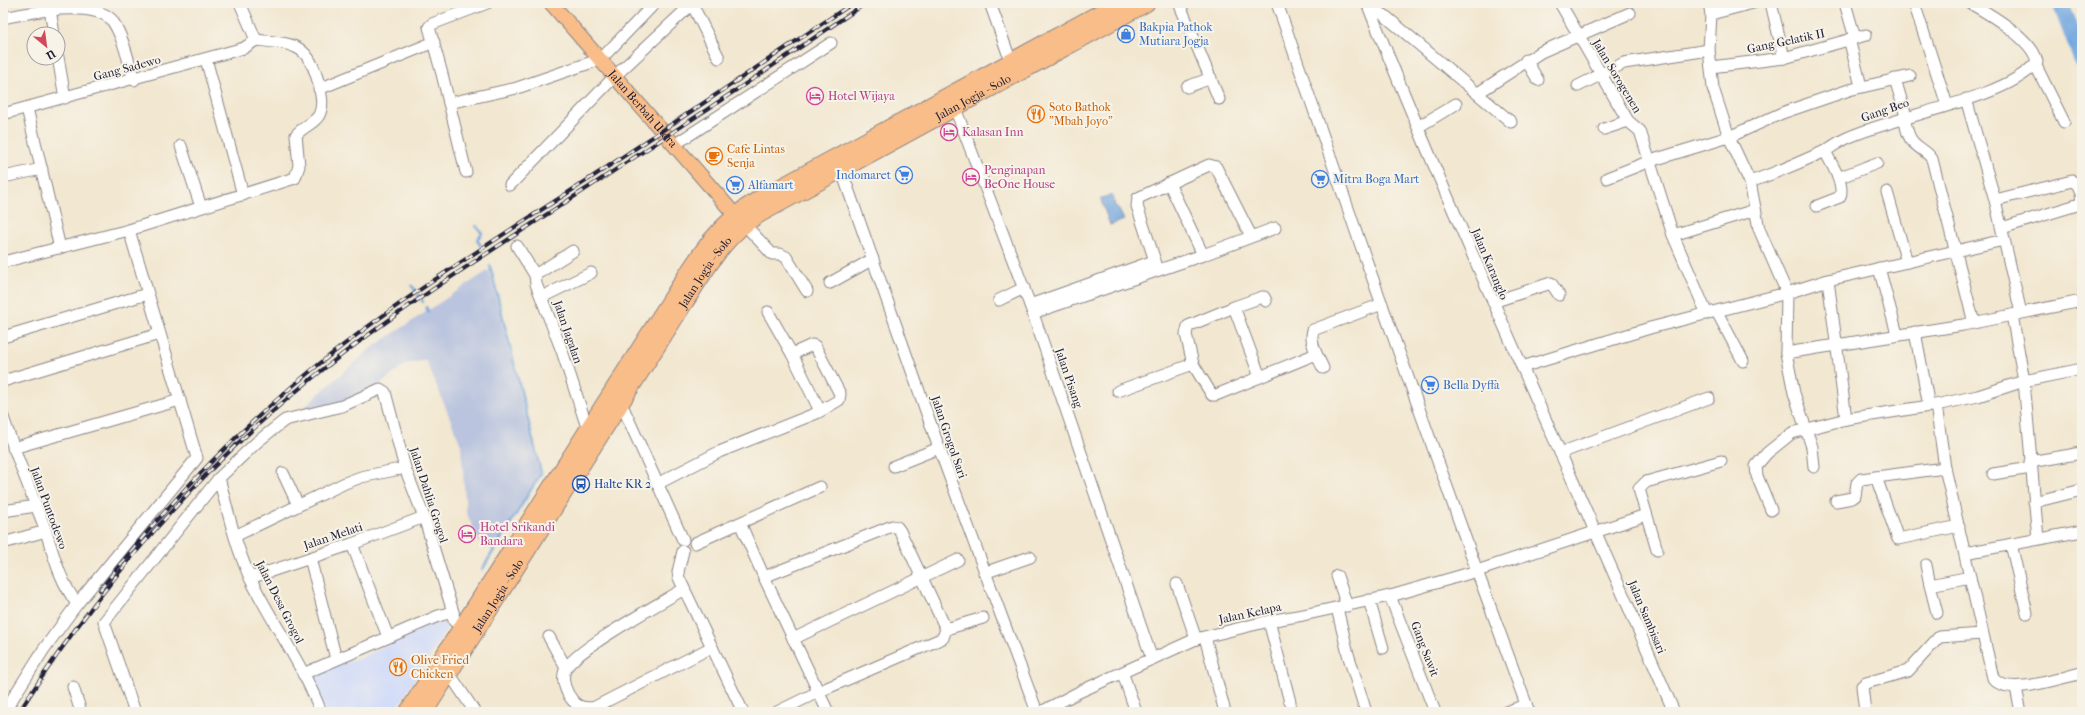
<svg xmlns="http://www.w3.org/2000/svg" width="2085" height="715" font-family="'IM FELL French Canon',serif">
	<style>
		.built { fill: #cfdafa }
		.industrial { fill: #bac4de }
		.water { fill: #73a7df; stroke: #4a648d }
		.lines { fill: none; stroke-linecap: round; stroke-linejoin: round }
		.stream { stroke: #73a7df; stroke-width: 2.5 }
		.river { stroke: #73a7df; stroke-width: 16 }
		.minor-casing { stroke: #8a8486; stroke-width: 13 }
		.major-casing { stroke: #8a8486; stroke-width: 16 }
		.highway-casing { stroke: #8a8486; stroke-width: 19 }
		.minor { stroke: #fff; stroke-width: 11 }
		.major { stroke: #f8bd89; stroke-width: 14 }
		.highway { stroke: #f8bd89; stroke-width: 17 }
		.rail-casing { stroke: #22223b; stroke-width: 4 }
		.rail { stroke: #f7f3e8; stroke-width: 2.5; stroke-dasharray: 8; stroke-linecap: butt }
		.labels { text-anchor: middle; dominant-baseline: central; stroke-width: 4; stroke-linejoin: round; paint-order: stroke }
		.shop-label { font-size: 12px; fill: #366cbe; stroke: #f7f3e8; text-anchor: start }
		.street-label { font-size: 12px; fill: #22223b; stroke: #f7f3e8 }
		.hotel-label { font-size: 12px; fill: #b23c85; stroke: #f7f3e8; text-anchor: start }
		.food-label { font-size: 12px; fill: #c56008; stroke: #f7f3e8; text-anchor: start }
		.transit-label { font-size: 12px; fill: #164399; stroke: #f7f3e8; text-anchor: start }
	</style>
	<rect width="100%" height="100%" fill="#f7f3e8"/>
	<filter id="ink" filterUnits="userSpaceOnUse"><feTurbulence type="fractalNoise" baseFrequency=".025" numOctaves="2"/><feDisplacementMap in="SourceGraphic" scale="8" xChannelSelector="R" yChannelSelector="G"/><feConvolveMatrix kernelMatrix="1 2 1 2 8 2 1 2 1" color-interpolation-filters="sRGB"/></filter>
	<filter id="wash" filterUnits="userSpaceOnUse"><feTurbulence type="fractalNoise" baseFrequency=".012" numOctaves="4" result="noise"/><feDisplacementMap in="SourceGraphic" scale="16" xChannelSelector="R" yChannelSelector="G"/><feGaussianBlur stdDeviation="0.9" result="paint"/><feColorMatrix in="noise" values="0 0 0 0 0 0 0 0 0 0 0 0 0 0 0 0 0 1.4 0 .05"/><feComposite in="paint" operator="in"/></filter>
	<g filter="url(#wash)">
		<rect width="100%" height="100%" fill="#f2e7d0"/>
		<path class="built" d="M 437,619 L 448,627 L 394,712 L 325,712 L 311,675 L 319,670 L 359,659 Z"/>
		<path class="industrial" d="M 489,270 L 539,473 L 493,550 L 480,542 L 466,512 L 461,445 L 426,360 L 406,364 L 375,388 L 344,401 L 297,413 L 370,349 Z"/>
		<path class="water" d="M 1112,195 L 1115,206 L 1119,210 L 1124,220 L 1110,225 L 1101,200 L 1101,198 Z"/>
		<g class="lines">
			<g class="stream">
				<path d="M 476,226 L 482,233 L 477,240 L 481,246"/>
				<path d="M 490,266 L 541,473 L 499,542"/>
				<path d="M 412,286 L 415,290"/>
				<path d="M 418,295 L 419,296"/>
				<path d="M 422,300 L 423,302"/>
				<path d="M 426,307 L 428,311"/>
				<path d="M 482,570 L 494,550"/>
			</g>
			<path class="river" d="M 2060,3 L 2082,61"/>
		</g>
	</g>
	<g filter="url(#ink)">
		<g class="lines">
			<g class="minor-casing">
				<g id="minor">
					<path d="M 240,3 L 256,40"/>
					<path d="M 990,3 L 1011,62"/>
					<path d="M 1179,3 L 1219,99"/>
					<path d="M 1277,3 L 1360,243 L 1477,571 L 1529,712"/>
					<path d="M 1367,3 C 1462,242 1573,475 1674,712"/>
					<path d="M 1560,3 L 1628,121 L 1640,131 L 1673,235 L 1755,210"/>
					<path d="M 1709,3 L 1711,14 L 1709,50 L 1713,88 L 1729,137 L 1750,182 L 1759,229 L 1787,293 L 1786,353 L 1794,393 L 1812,447 L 1814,467"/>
					<path d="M 1771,3 L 1784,58"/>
					<path d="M 1845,3 L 1855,38"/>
					<path d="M 1914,3 L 1947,105"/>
					<path d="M 692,4 L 719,58"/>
					<path d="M 1369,7 L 1384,15 L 1511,122"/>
					<path d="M 50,9 L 54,34"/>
					<path d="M 1711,14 L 1753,3"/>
					<path d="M 3,18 C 32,12 90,0 111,19 C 123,35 128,60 134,80"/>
					<path d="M 1849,39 L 1861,86"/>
					<path d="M 58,57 L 65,98"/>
					<path d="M 206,59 L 243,195"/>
					<path d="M 1526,60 L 1538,80"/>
					<path d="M 2035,64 L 2064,122"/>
					<path d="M 1711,67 L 1784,58 L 1866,35"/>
					<path d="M 1895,79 L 1906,116"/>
					<path d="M 1578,86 L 1624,63 L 1709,50"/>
					<path d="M 1187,87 L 1211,78"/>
					<path d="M 319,89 L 434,42"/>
					<path d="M 1478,93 L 1541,52 L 1630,13"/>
					<path d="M 1966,99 L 1995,200 L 2021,313"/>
					<path d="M 449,103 L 517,88 L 601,59 L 655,3"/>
					<path d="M 27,108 L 60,248"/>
					<path d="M 955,108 L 1030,305 L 1152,659"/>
					<path d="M 3,114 L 244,48 L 256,40"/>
					<path d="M 1904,117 C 1906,125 1907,136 1913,142 C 1919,149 1927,151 1932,159 L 1974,323"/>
					<path d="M 1418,127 L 1456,104"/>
					<path d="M 1604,129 L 1628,121"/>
					<path d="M 674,145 L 831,43"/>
					<path d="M 181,146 L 201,207"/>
					<path d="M 841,169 L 939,448 L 1037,712"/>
					<path d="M 466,172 L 442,74 L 429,27 L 432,24 L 487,3"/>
					<path d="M 3,177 L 42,169"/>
					<path d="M 1607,178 L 1650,161 L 1729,137 L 1782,113 L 1849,90 L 1910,76"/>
					<path d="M 1838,178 L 1877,163"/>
					<path d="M 1750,182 C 1775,173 1799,163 1823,152 C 1831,148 1838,142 1847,138 C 1896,115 2005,100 2037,62 C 2034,40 1988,13 1970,3"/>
					<path d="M 1169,183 L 1203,255"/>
					<path d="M 510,185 L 615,76 L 693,3"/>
					<path d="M 1887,192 L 1907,262"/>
					<path d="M 1995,200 L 2072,181 C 2079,183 2084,197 2080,204 L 2002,228"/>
					<path d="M 1817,206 L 1840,197 C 1845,183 1831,164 1825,151"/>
					<path d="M 744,224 L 772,254 L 780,254 L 786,257 L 807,291"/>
					<path d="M 1673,235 L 1707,314"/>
					<path d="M 517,246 L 535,275 L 536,284 L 562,351 L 588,430"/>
					<path d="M 3,262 L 129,230 L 295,178 L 299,166 L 296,135 C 302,127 314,124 319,115 C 324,105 321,95 319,85 C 309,43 294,44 256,40"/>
					<path d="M 1879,268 L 1897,334"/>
					<path d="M 1158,270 L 1137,206 L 1138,198 L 1209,165 L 1216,167 L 1251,236"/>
					<path d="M 535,275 L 573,251"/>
					<path d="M 1828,280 L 1846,419"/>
					<path d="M 830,283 L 873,259"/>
					<path d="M 542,297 L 591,273"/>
					<path d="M 999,300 L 1024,288"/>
					<path d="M 1493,302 L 1551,283 L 1559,295"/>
					<path d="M 1030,305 L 1154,261"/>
					<path d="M 768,312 L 792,354 L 820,411"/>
					<path d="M 1717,312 L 1743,361"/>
					<path d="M 1033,313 L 1203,255 L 1275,228"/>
					<path d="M 1915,332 L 1929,406"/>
					<path d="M 3,337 L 147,294"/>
					<path d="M 1786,353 L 1963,325 L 2012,315"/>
					<path d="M 1193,364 L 1186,334 L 1188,326 L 1234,307"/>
					<path d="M 1522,367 L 1650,328 L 1787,293 L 1828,280 L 2004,240"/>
					<path d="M 1323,368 C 1318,357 1309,343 1313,330 L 1382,304"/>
					<path d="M 1260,377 L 1234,307 L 1262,297 L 1264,297 L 1266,301"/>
					<path d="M 3,381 L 159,334"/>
					<path d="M 1118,391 L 1193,364 L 1212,395 L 1216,395 L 1316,354"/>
					<path d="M 621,403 L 683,540"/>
					<path d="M 1936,405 L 1945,468 L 1993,678 C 2007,698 2061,677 2082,673"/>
					<path d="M 3,417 C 15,453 29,488 43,523 C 54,554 57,576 77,604"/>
					<path d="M 13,448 L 180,400"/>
					<path d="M 1560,453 L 1709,398"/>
					<path d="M 2030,462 L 2082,453"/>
					<path d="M 894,466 L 939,448"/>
					<path d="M 283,473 L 298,505"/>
					<path d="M 1993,474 L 2031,468"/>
					<path d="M 1876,477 L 1898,539 L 1959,526"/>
					<path d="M 219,478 C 228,512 236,548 251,580 C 273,624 303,665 321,712"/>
					<path d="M 657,484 L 719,452 L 817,413 L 839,400 L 840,394 L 815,346 L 812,345 L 792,354"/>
					<path d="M 1836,501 L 1852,498 L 1855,496 L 1857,483 L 1861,479 L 1945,468"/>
					<path d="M 2034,502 L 2082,490"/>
					<path d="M 1771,510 L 1757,476 L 1756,466 L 1767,453 L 1792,433 L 1846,419 L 1936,405 L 1978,396 L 2024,381 L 2082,369"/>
					<path d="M 3,511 L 36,506"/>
					<path d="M 740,523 L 764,577 L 828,712"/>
					<path d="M 235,536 L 345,483 L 361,477 L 405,468"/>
					<path d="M 2038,539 L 2024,381 L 2012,315 L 2082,301"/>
					<path d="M 3,543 L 46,531"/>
					<path d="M 695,543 L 820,487"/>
					<path d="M 352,544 L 388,637"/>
					<path d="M 2011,544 L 2027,613"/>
					<path d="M 1657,550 L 1639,489 L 1646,482 L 1721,461"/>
					<path d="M 683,551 L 678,572 L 679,578 L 743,712"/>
					<path d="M 1965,553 L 2082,531"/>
					<path d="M 310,558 L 336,659"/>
					<path d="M 1926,565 L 1930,585"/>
					<path d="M 984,573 L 1030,557"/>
					<path d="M 1337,576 L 1347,606"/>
					<path d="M 764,577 L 892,526 L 897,527 L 900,531 L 946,629 L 943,638 L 818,692 L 777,712"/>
					<path d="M 250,578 L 352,544 L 424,517"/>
					<path d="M 1177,584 L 1196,639"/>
					<path d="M 684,589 C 661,603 574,650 565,670 C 561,680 566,693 573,701 C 579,708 586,709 595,707 L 712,647"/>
					<path d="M 1390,596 L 1435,712"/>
					<path d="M 1369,600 L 1383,648"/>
					<path d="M 1337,608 L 1348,654 L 1366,712"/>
					<path d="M 1937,613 L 1930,585 L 1970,577"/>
					<path d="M 1269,621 L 1290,702"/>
					<path d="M 946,629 L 983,618"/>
					<path d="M 549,637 L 566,668"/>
					<path d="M 1205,637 L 1225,712"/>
					<path d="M 793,639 L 958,560"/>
					<path d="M 449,673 L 475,712"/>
					<path d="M 303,674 L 438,616 L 453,612 L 454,621 L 463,627"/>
					<path d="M 1123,674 L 1136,712"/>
					<path d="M 73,687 L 81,712"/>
					<path d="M 2016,688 L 2021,712"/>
					<path d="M 4,712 L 44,649 L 77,604 L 197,458 L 129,230"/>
					<path d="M 135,712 L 104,622 L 219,478 L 257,442 L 285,420 L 342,406 L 380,389 L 385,392 L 405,468 L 424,517 L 453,612"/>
					<path d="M 1041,712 L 1079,692 L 1196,639 L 1269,621 L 1303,615 L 1394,595 L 1477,571 L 1646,515"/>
					<path d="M 1506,712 L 1526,705"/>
					<path d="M 1865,712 L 1862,686 L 1866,683 L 1908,671 L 1939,637 L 1982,634"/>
				</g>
			</g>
			<g class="major-casing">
				<g id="major">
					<path id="s1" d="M 551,3 L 735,215"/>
				</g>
			</g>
			<g class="highway-casing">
				<g id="highway">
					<path d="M 408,712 L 673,297 C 697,259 718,223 758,200 L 1119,3"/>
					<path id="s2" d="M 424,712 L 684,303 C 706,269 725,233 761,213 L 1146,3"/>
				</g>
			</g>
			<use href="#minor" class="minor"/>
			<use href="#major" class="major"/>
			<use href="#highway" class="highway"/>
			<g class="rail-casing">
				<g id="rail">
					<path d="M 100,590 C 168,502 245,422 333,353 C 415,289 505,234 592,177 C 679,120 766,61 853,3"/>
					<path d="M 19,712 C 87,605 169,505 263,420 C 357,335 466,267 572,198 C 671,134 768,69 866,3"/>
				</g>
			</g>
			<use href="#rail" class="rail"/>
		</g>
	</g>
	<defs>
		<g id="shop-ring" transform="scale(0.9)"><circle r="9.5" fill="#f7f3e8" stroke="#3f7fe0" stroke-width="1.5"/><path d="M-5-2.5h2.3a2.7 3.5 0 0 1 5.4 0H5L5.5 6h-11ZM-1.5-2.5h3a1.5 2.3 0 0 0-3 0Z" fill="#3f7fe0"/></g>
		<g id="hotel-ring" transform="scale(0.9)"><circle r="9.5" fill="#f7f3e8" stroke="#d1479c" stroke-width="1.5"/><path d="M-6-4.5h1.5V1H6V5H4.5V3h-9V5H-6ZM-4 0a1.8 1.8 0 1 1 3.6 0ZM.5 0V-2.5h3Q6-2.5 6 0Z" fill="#d1479c"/></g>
		<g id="restaurant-ring" transform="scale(0.9)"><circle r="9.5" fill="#f7f3e8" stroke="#e8710a" stroke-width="1.5"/><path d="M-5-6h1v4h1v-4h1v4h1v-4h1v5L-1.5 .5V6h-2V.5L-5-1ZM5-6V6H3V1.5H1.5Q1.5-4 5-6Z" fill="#e8710a"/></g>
		<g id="cafe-ring" transform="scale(0.9)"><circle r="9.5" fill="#f7f3e8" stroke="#e8710a" stroke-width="1.5"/><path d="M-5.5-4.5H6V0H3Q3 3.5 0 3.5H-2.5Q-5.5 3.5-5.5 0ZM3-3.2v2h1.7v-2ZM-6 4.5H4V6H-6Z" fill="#e8710a"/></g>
		<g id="supermarket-ring" transform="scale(0.9)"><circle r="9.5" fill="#f7f3e8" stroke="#3f7fe0" stroke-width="1.5"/><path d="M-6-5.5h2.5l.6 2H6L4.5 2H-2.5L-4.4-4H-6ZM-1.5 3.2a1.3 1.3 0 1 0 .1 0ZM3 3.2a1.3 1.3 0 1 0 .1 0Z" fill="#3f7fe0"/></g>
		<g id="bus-ring" transform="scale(0.9)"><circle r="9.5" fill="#f7f3e8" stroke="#1a4fb4" stroke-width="1.5"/><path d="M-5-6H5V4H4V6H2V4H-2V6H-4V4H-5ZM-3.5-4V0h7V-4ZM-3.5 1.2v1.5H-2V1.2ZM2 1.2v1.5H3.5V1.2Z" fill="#1a4fb4"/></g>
	</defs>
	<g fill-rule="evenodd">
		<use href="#shop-ring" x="1126" y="34"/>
		<use href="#hotel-ring" x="815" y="96"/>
		<use href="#restaurant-ring" x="1036" y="114"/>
		<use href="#hotel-ring" x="949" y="132"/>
		<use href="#cafe-ring" x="714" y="156"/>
		<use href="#supermarket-ring" x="904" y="175"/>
		<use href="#hotel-ring" x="971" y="177"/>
		<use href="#supermarket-ring" x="1320" y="179"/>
		<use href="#supermarket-ring" x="735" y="185"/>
		<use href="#supermarket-ring" x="1430" y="385"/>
		<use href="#bus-ring" x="581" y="484"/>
		<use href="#hotel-ring" x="467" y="534"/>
		<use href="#restaurant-ring" x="398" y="667"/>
	</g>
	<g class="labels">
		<g class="shop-label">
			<text x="1139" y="27">Bakpia Pathok<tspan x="1139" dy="14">Mutiara Jogja</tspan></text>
			<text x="891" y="175" text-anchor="end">Indomaret</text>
			<text x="1333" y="179">Mitra Boga Mart</text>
			<text x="748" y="185">Alfamart</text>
			<text x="1443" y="385">Bella Dyffa</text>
		</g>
		<g class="street-label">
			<text transform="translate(1786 41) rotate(-12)">Gang Gelatik II</text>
			<text transform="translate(127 68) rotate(-15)">Gang Sadewo</text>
			<text transform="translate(1617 76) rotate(59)">Jalan Sorogenen</text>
			<text stroke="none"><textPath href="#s2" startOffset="846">Jalan Jogja - Solo</textPath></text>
			<text stroke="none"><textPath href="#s1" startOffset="140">Jalan Berbah Utara</textPath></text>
			<text transform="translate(1885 110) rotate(-19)">Gang Beo</text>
			<text transform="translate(1490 264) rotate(67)">Jalan Karanglo</text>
			<text stroke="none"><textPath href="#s2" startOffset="522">Jalan Jogja - Solo</textPath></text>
			<text transform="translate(568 332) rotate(71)">Jalan Jagalan</text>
			<text transform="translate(1069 378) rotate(71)">Jalan Pisang</text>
			<text transform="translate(949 437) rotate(71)">Jalan Grogol Sari</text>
			<text transform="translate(429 495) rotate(72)">Jalan Dahlia Grogol</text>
			<text transform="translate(49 508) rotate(70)">Jalan Puntodewo</text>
			<text transform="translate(333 536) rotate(-19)">Jalan Melati</text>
			<text stroke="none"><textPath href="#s2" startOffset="138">Jalan Jogja - Solo</textPath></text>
			<text transform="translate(280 602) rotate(63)">Jalan Desa Grogol</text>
			<text transform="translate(1250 613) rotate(-12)">Jalan Kelapa</text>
			<text transform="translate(1647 617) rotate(67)">Jalan Sambisari</text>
			<text transform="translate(1425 649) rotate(69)">Gang Sawit</text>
		</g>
		<g class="hotel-label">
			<text x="828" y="96">Hotel Wijaya</text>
			<text x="962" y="132">Kalasan Inn</text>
			<text x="984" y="170">Penginapan<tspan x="984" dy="14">BeOne House</tspan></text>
			<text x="480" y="527">Hotel Srikandi<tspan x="480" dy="14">Bandara</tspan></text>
		</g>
		<g class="food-label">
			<text x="1049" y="107">Soto Bathok<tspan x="1049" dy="14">"Mbah Joyo"</tspan></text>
			<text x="727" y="149">Cafe Lintas<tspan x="727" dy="14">Senja</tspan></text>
			<text x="411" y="660">Olive Fried<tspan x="411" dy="14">Chicken</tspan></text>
		</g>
		<g class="transit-label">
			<text x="594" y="484">Halte KR 2</text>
		</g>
	</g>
	<rect width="2085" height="715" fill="none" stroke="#f7f3e8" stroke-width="16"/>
	<g transform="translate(46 46) rotate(151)"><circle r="19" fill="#f7f3e8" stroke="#a29fa3"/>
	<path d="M0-3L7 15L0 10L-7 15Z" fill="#d1495b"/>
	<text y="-6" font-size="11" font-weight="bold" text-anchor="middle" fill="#22223b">U</text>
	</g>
</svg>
